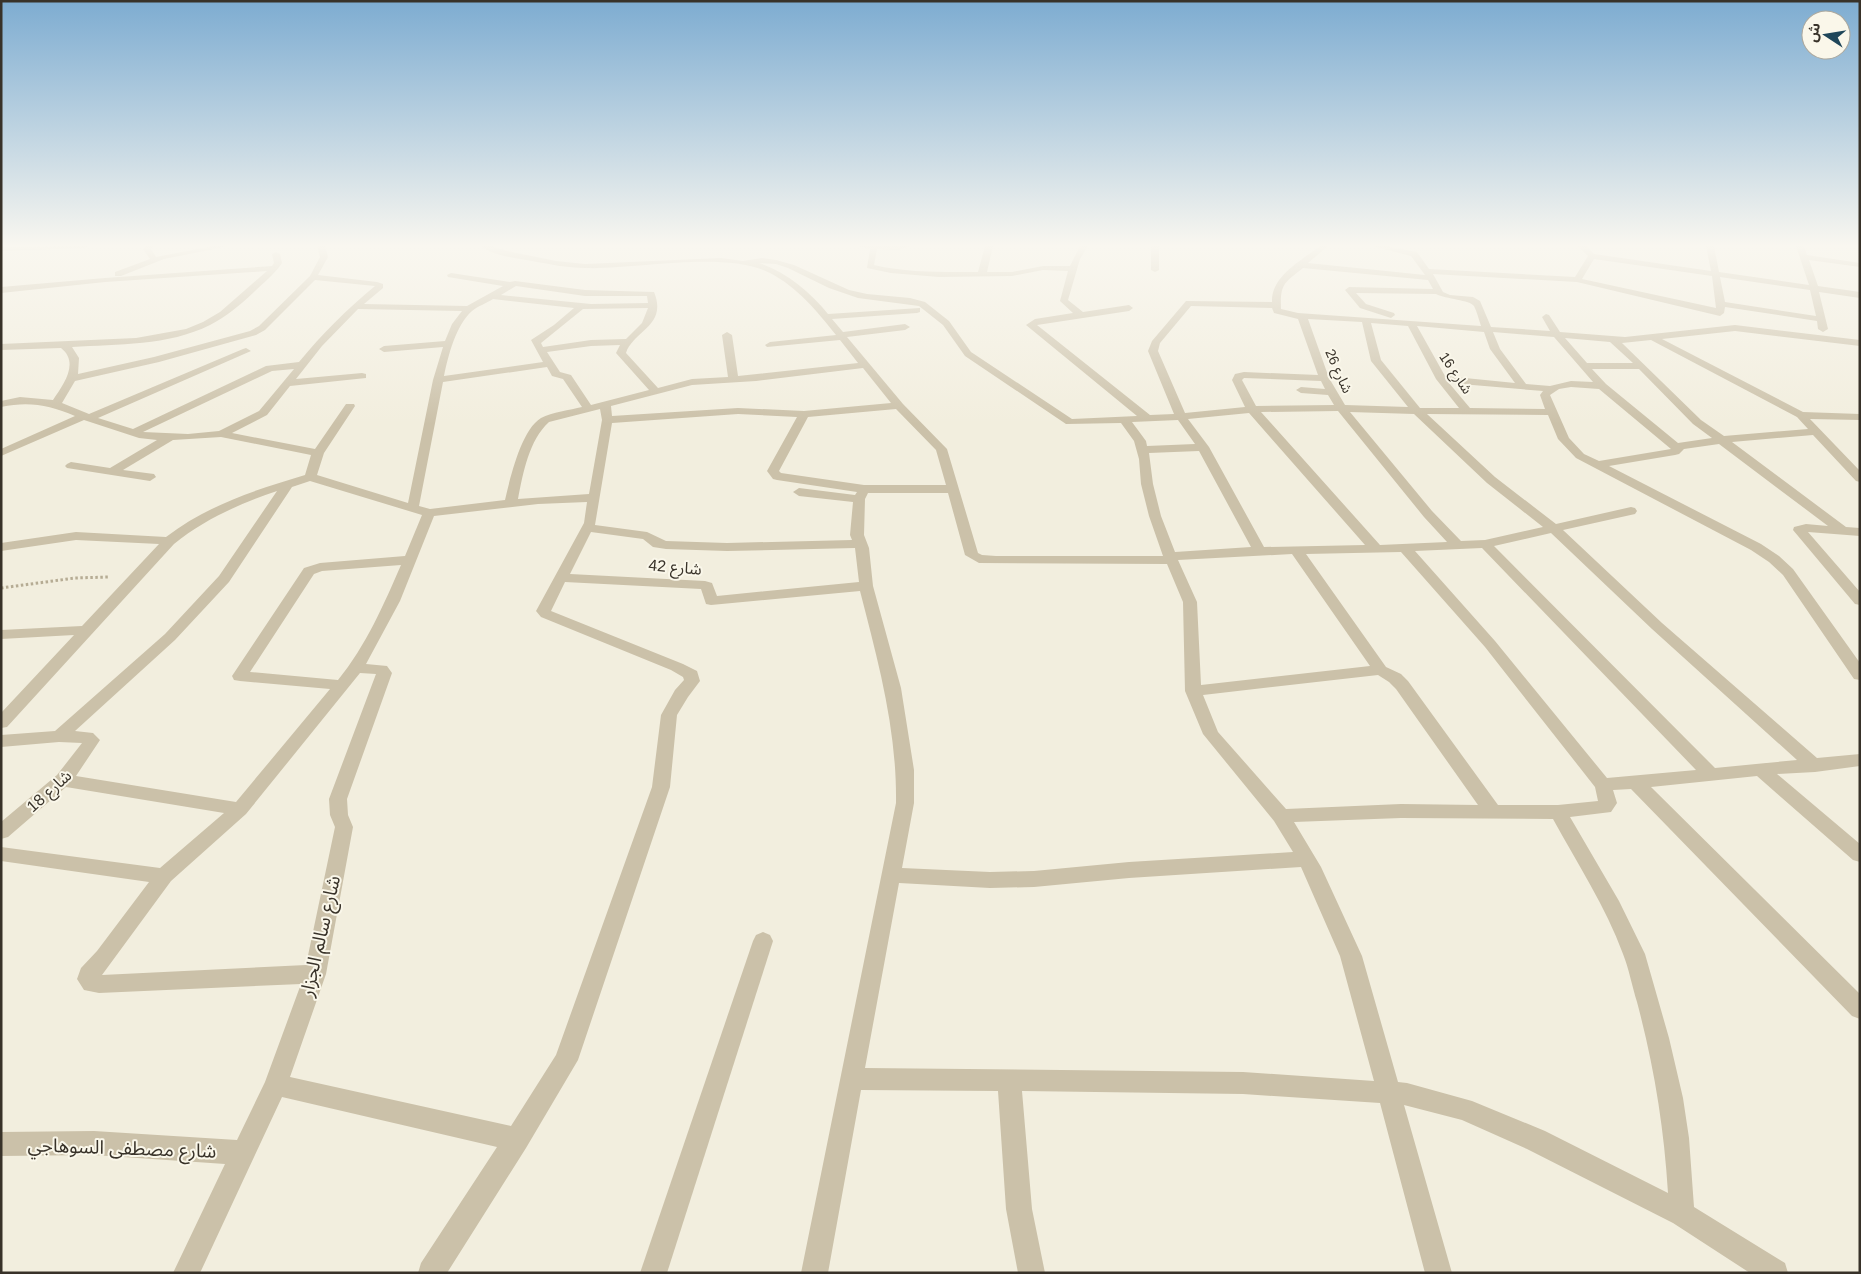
<svg xmlns="http://www.w3.org/2000/svg" width="1861" height="1274" font-family="Helvetica,'Noto Sans Arabic',sans-serif">
	<style>
		.lines { fill: none; stroke-linecap: round; stroke-linejoin: round }
		.path { stroke: #b6ac94; stroke-width: 3; stroke-dasharray: 2.5 2.5; stroke-linecap: butt }
		.street { fill: #cbc1a9; fill-rule: evenodd }
		.labels { text-anchor: middle; dominant-baseline: central; stroke-width: 4; stroke-linejoin: round; paint-order: stroke }
		.far-street-label { font-size: 14px; fill: #383229; stroke: #faf7ea }
		.street-label { font-size: 16px; fill: #383229; stroke: #faf7ea }
		.near-street-label { font-size: 19px; fill: #383229; stroke: #faf7ea }
	</style>
	<rect width="100%" height="100%" fill="#f2eede"/>
	<g class="lines">
		<path class="path" d="M 1,588 L 75,578 L 109,577"/>
		<g class="street">
			<path d="M 89,246 L 85,248 L 1,251 L 1,247 Z"/>
			<path d="M 146,246 L 155,246 L 151,249 L 156,257 L 213,246 L 229,246 L 164,259 L 121,276 L 115,276 L 115,272 L 150,259 L 143,249 Z"/>
			<path d="M 317,246 L 325,246 L 328,257 L 318,275 L 377,282 L 383,284 L 383,288 L 364,304 L 467,306 L 503,286 L 448,277 L 447,275 L 451,273 L 510,282 L 515,281 L 585,290 L 654,292 C 668,326 633,331 626,353 L 658,388 L 692,379 L 728,377 L 722,335 L 727,332 L 732,335 L 738,376 L 858,363 L 840,340 L 767,347 L 765,345 L 770,342 L 836,335 C 817,311 797,287 770,273 C 725,250 635,270 585,268 C 567,268 549,264 532,261 C 516,258 493,256 481,246 L 492,246 L 507,251 L 556,261 L 585,264 L 721,258 L 743,261 L 762,258 L 776,260 L 794,265 L 849,290 L 867,294 L 910,298 L 925,302 L 949,321 L 971,352 L 1072,419 L 1137,416 L 1026,325 L 1035,319 L 1073,313 L 1060,301 L 1068,271 L 1043,270 L 1012,276 L 939,277 L 891,273 L 867,268 L 870,249 L 858,246 L 910,246 L 899,250 L 877,249 L 874,265 C 908,273 944,272 978,272 L 985,246 L 993,246 L 987,272 L 1012,272 L 1043,266 L 1070,266 L 1080,246 L 1088,246 L 1080,259 L 1068,300 L 1083,312 L 1129,305 L 1133,308 L 1129,311 L 1037,325 L 1150,415 L 1174,414 L 1148,351 L 1152,341 L 1186,301 L 1272,302 C 1271,276 1301,261 1320,246 L 1328,246 L 1308,263 L 1425,275 L 1411,256 L 1372,246 L 1386,246 L 1417,252 L 1429,269 L 1575,277 L 1588,256 L 1578,246 L 1586,246 L 1594,254 L 1711,271 L 1706,246 L 1714,246 L 1719,272 L 1809,285 L 1796,246 L 1804,246 L 1807,255 L 1860,263 L 1860,267 L 1809,260 L 1818,286 L 1860,292 L 1860,298 L 1819,292 L 1828,329 L 1823,332 L 1818,329 L 1817,321 L 1725,307 L 1724,313 L 1720,316 L 1577,282 L 1433,274 L 1443,292 L 1450,295 L 1473,297 L 1480,301 L 1491,327 L 1550,331 L 1542,317 L 1546,314 L 1549,315 L 1560,332 L 1625,337 L 1735,325 L 1860,340 L 1860,346 L 1735,331 L 1662,339 L 1803,412 L 1860,414 L 1860,420 L 1810,419 L 1860,471 L 1860,482 L 1856,481 L 1813,435 L 1732,442 L 1846,527 L 1860,528 L 1860,536 L 1808,532 L 1860,592 L 1860,605 L 1855,604 L 1793,530 L 1794,527 L 1806,524 L 1828,526 L 1719,444 L 1684,449 L 1679,454 L 1675,455 L 1609,466 L 1761,544 L 1779,556 L 1793,569 L 1860,663 L 1860,680 L 1854,679 L 1783,575 L 1769,562 L 1751,550 L 1576,458 L 1558,439 L 1548,415 L 1427,414 L 1495,477 L 1556,524 L 1631,507 L 1635,508 L 1637,511 L 1635,514 L 1563,530 L 1662,623 L 1817,758 L 1860,754 L 1860,766 L 1815,772 L 1777,774 L 1860,844 L 1860,862 L 1853,860 L 1757,776 L 1651,787 L 1860,994 L 1860,1019 L 1852,1016 L 1631,789 L 1613,790 L 1617,803 L 1611,812 L 1570,817 L 1619,901 L 1645,954 L 1669,1038 L 1683,1098 L 1689,1138 L 1694,1207 L 1785,1263 L 1788,1273 L 1750,1273 L 1673,1223 L 1527,1149 L 1462,1120 L 1404,1105 L 1452,1273 L 1425,1273 L 1380,1103 L 1243,1094 L 1022,1091 L 1032,1209 L 1045,1273 L 1018,1273 L 1006,1209 L 998,1091 L 861,1090 L 828,1273 L 801,1273 L 896,803 C 897,729 878,661 860,591 L 711,605 L 706,604 L 701,589 L 565,582 L 551,611 L 683,664 L 697,671 L 700,681 L 688,697 L 677,715 L 670,787 L 578,1060 L 526,1148 L 447,1273 L 418,1273 L 421,1263 L 497,1147 L 282,1097 L 200,1273 L 173,1273 L 225,1164 L 94,1155 L 1,1156 L 1,1132 L 94,1131 L 237,1140 L 265,1082 L 301,984 L 99,993 L 84,990 L 77,979 L 81,968 L 97,951 L 149,882 L 1,861 L 1,847 L 160,868 L 224,813 L 66,787 L 8,837 L 1,839 L 1,822 L 57,775 L 82,743 L 59,742 L 1,747 L 1,735 L 55,731 L 165,634 L 219,576 L 277,491 C 239,504 205,519 174,544 L 7,727 L 1,728 L 1,713 L 74,635 L 1,639 L 1,630 L 82,626 L 159,544 L 76,540 L 1,551 L 1,543 L 76,532 L 166,537 C 208,505 255,490 305,475 L 311,455 L 221,437 L 173,440 L 123,470 L 154,474 L 156,477 L 150,481 L 67,468 L 65,466 L 67,464 L 71,462 L 110,468 L 157,440 L 139,438 L 84,420 L 1,456 L 1,449 L 75,416 C 49,405 29,401 1,407 L 1,401 L 20,397 L 53,400 C 63,385 80,363 61,348 L 1,350 L 1,344 L 136,338 L 186,329 L 203,322 L 220,312 L 267,271 L 105,282 L 1,293 L 1,287 L 105,278 L 272,266 L 274,263 L 272,254 L 276,252 L 280,254 L 282,263 C 274,275 263,283 253,293 C 240,305 226,317 210,325 C 168,346 118,344 72,347 L 79,358 L 78,374 L 154,357 L 250,331 L 259,326 L 310,276 L 320,257 ZM 1594,259 L 1712,276 L 1716,308 L 1582,279 ZM 759,263 L 776,264 L 788,268 L 829,288 L 858,298 L 919,306 L 943,325 L 965,356 L 1066,424 L 1121,423 L 1134,441 L 1139,459 L 1141,484 L 1149,516 L 1163,556 L 996,556 L 982,555 L 978,553 L 947,449 L 903,404 L 847,337 L 905,330 L 910,327 L 905,324 L 843,332 L 832,319 L 917,313 L 920,312 L 920,308 L 828,314 C 810,292 786,272 759,263 ZM 1303,268 L 1428,280 L 1433,289 L 1349,287 L 1345,290 L 1360,308 L 1391,318 L 1395,315 L 1394,313 L 1366,304 L 1356,293 L 1436,294 C 1446,299 1470,300 1474,306 C 1477,312 1479,320 1481,326 L 1298,313 L 1281,309 C 1280,284 1284,283 1303,268 ZM 1720,277 L 1810,290 L 1816,316 L 1725,302 ZM 315,280 L 375,286 C 347,309 322,334 299,362 L 266,366 L 133,429 L 98,418 L 251,351 L 246,348 L 243,349 L 89,414 L 62,403 L 75,381 L 159,362 L 256,335 L 265,330 ZM 516,286 L 585,296 L 647,296 L 648,303 L 591,304 L 501,295 ZM 493,299 L 574,308 L 554,325 L 531,340 L 543,362 L 444,376 C 448,356 456,325 472,311 C 478,306 487,303 493,299 ZM 1191,306 L 1272,308 L 1274,313 L 1298,319 L 1318,375 L 1244,372 L 1235,374 L 1232,380 L 1245,407 L 1185,413 L 1158,351 L 1160,343 ZM 648,308 L 642,323 L 626,339 L 591,340 L 543,347 L 541,343 L 583,309 ZM 358,309 L 462,311 L 452,324 L 445,341 L 384,346 L 379,349 L 384,352 L 443,347 L 433,380 L 408,503 L 317,475 L 324,453 L 355,406 L 354,404 L 346,404 L 315,449 L 232,433 L 267,415 L 290,386 L 366,378 L 366,374 L 362,373 L 296,379 L 322,346 ZM 1308,319 L 1362,322 L 1371,361 L 1408,407 L 1345,405 L 1329,378 ZM 1371,323 L 1408,326 L 1436,379 L 1459,408 L 1420,408 L 1381,360 ZM 1417,326 L 1484,332 L 1490,349 L 1515,383 L 1445,376 ZM 1493,332 L 1554,337 L 1593,382 L 1571,381 L 1550,386 L 1526,384 L 1500,349 ZM 1565,338 L 1610,342 L 1633,363 L 1587,363 ZM 1651,340 L 1797,417 L 1808,429 L 1724,436 L 1701,420 L 1622,343 ZM 620,345 L 616,353 L 649,390 L 591,405 L 571,375 L 560,372 L 547,352 L 591,346 ZM 547,367 L 552,376 L 563,379 L 582,407 C 570,410 552,412 541,418 C 521,430 510,479 505,500 L 430,509 L 419,506 L 443,382 ZM 863,368 L 891,403 L 804,411 L 738,408 L 612,416 L 611,406 L 692,385 L 756,381 ZM 294,369 L 259,411 L 219,431 L 188,434 L 143,432 L 272,371 ZM 1592,369 L 1639,369 L 1693,424 L 1712,438 L 1678,443 L 1606,384 ZM 1244,378 L 1321,381 L 1325,389 L 1301,387 L 1296,390 L 1301,393 L 1328,395 L 1334,405 L 1256,406 L 1242,380 ZM 1449,383 L 1543,391 L 1540,395 L 1545,409 L 1470,408 ZM 1571,387 L 1599,389 L 1671,449 L 1599,461 L 1584,454 L 1569,438 L 1550,395 L 1559,389 ZM 600,409 L 602,420 L 589,494 L 518,499 C 523,473 529,440 549,422 ZM 896,409 L 936,450 L 946,485 L 864,485 L 781,473 L 779,471 L 808,417 ZM 1338,411 L 1424,517 L 1447,542 L 1380,545 L 1261,412 ZM 1350,412 L 1414,414 L 1487,483 L 1543,527 L 1485,540 L 1461,541 L 1432,511 ZM 1249,413 L 1365,545 L 1264,547 L 1209,447 L 1188,419 ZM 738,414 L 797,417 L 767,471 L 773,479 L 777,480 L 857,492 L 855,495 L 799,488 L 793,492 L 799,496 L 853,502 L 850,535 L 852,540 L 727,543 L 666,541 L 647,532 L 595,525 L 612,423 ZM 1178,420 L 1195,444 L 1147,446 L 1146,441 L 1132,422 ZM 1199,451 L 1251,547 L 1175,552 L 1161,516 L 1153,484 L 1149,453 ZM 310,481 L 422,515 L 405,556 L 320,563 L 304,568 L 232,676 L 234,680 L 240,681 L 330,689 L 236,802 L 76,776 L 100,740 L 93,733 L 75,731 L 175,640 L 229,582 L 292,487 ZM 868,493 L 948,493 L 965,555 L 979,563 L 1167,564 L 1183,602 L 1185,691 L 1203,734 L 1274,821 L 1293,852 L 1129,862 L 1034,871 L 990,872 L 902,868 L 914,803 L 914,770 L 901,688 L 873,586 L 869,548 L 864,535 L 865,499 ZM 587,502 L 584,523 L 536,611 L 541,617 L 671,670 L 683,677 L 684,680 L 675,690 L 661,715 L 652,787 L 556,1055 L 511,1126 L 290,1077 L 326,974 L 353,827 L 348,815 L 347,799 L 392,673 L 387,666 L 366,664 L 400,601 L 434,516 L 538,504 ZM 591,532 L 643,539 L 653,547 L 666,549 L 727,551 L 855,548 L 859,582 L 717,596 L 712,583 L 705,581 L 570,574 ZM 1551,533 L 1652,629 L 1797,760 L 1715,768 L 1494,546 ZM 1482,548 L 1696,770 L 1607,778 L 1495,641 L 1415,551 ZM 1401,552 L 1485,647 L 1595,787 L 1598,801 L 1558,805 L 1498,805 L 1408,681 L 1401,674 L 1386,667 L 1306,554 ZM 1292,554 L 1370,666 L 1201,685 L 1197,602 L 1178,560 ZM 401,565 C 384,604 366,646 338,680 L 250,672 L 314,574 L 322,571 ZM 360,673 L 376,674 L 329,799 L 330,815 L 335,827 L 306,965 L 102,975 L 171,881 L 246,814 ZM 1378,675 L 1389,682 L 1396,689 L 1478,805 L 1401,804 L 1286,809 L 1218,732 L 1203,695 ZM 1401,818 L 1553,819 C 1577,863 1606,907 1623,954 C 1629,969 1632,986 1637,1002 C 1654,1066 1664,1127 1668,1193 L 1545,1131 L 1472,1101 L 1407,1083 L 1398,1082 L 1362,956 L 1321,867 L 1294,822 ZM 1301,867 L 1340,956 L 1374,1081 L 1243,1072 L 865,1068 L 899,883 L 990,888 L 1034,887 L 1129,878 Z"/>
			<path d="M 1151,246 L 1159,246 L 1159,270 L 1155,272 L 1151,270 Z"/>
			<path d="M 763,932 L 770,935 L 773,941 L 667,1273 L 640,1273 L 753,941 L 756,935 Z"/>
		</g>
	</g>
	<linearGradient id="sky" x2="0" y2="1"><stop stop-color="#7dacd1"/><stop offset="0.58" stop-color="#f9f7f0"/><stop offset="1" stop-color="#f9f7f0" stop-opacity="0"/></linearGradient>
	<rect width="1861" height="424" fill="url(#sky)"/>
	<g class="labels">
		<g class="far-street-label">
			<text transform="translate(1339 371) rotate(66)">شارع 26</text>
			<text transform="translate(1456 373) rotate(56)">شارع 16</text>
		</g>
		<g class="street-label">
			<text transform="translate(675 567) rotate(5)">شارع 42</text>
			<text transform="translate(49 791) rotate(-42)">شارع 18</text>
		</g>
		<g class="near-street-label">
			<text transform="translate(320 936) rotate(-77)">شارع سالم الجزار</text>
			<text transform="translate(122 1148) rotate(2)">شارع مصطفى السوهاجي</text>
		</g>
	</g>
	<rect width="1861" height="1274" fill="none" stroke="#383229" stroke-width="5"/>
	<g transform="translate(1826 35) rotate(282)"><circle r="24" fill="#faf7ea" stroke="#aca89d"/>
	<path d="M0-4L9 19L0 12L-9 19Z" fill="#1f4659"/>
	<text y="-8" font-size="14" font-weight="bold" text-anchor="middle" fill="#383229">ش</text>
	</g>
</svg>
